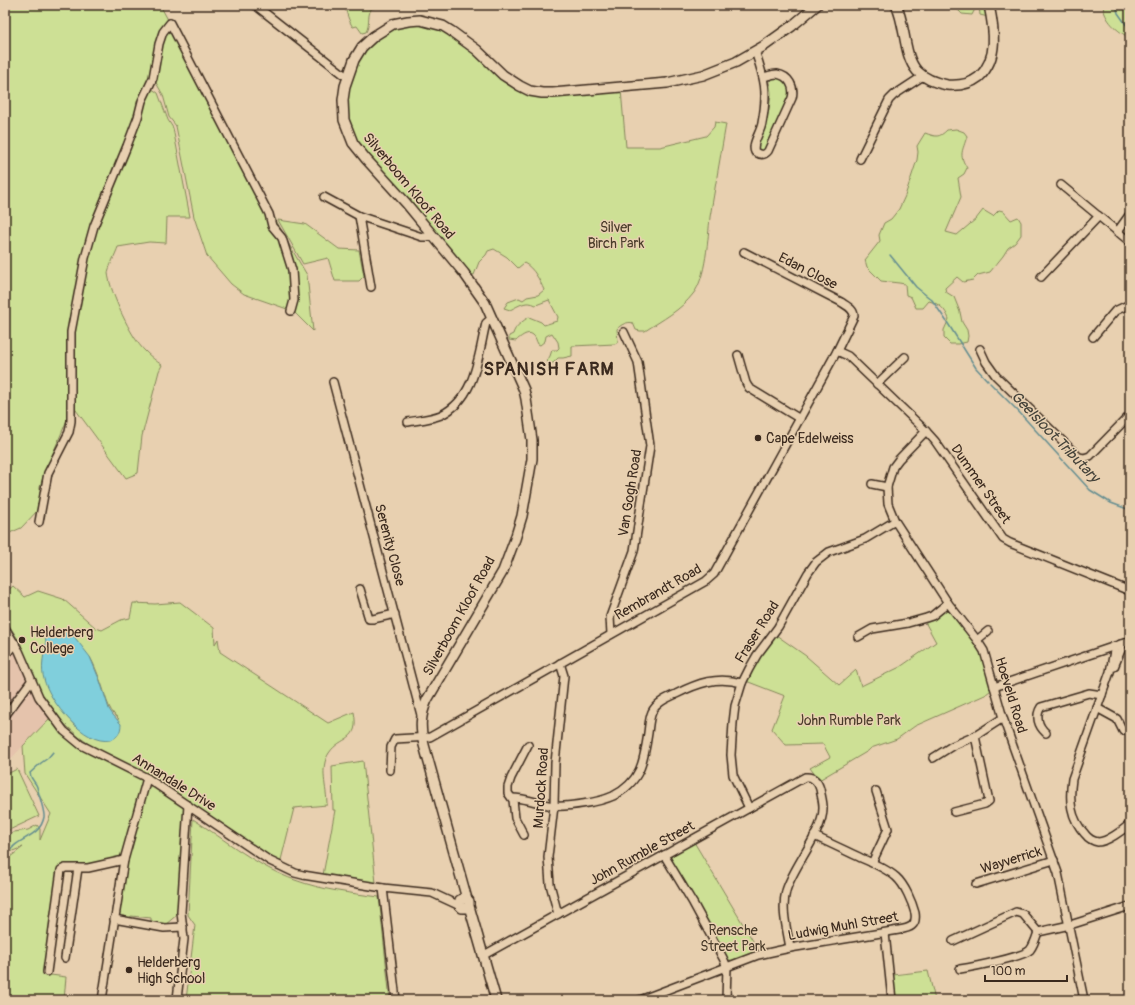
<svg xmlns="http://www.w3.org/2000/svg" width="1135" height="1005" font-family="Pangolin,sans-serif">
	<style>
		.built { fill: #e5c3ac }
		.green { fill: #cde095; stroke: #84855a; fill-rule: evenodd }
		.water { fill: #80cfdc; stroke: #648d90 }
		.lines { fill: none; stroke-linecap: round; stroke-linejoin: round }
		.stream { stroke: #648d90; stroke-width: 1.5 }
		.street-casing { stroke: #3b2a1e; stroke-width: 10 }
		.secondary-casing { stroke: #3b2a1e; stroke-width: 12 }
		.street { stroke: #e8d0b0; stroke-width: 7 }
		.secondary { stroke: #e8d0b0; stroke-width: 9 }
		.poi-dot { fill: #3b2a1e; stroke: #e8d0b0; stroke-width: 1.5 }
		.labels { text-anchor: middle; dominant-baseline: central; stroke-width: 3; stroke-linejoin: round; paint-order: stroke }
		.street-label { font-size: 14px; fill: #3b2a1e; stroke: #e8d0b0 }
		.park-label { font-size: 14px; fill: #4a3c2a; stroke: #e8d0b0 }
		.poi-label { font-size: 14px; fill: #3b2a1e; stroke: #e8d0b0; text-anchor: start }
		.water-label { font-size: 15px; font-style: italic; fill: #45433a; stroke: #e8d0b0 }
		.district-label { font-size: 18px; font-weight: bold; letter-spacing: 1px; fill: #3b2a1e; stroke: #e8d0b0 }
	</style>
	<rect width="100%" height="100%" fill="#e8d0b0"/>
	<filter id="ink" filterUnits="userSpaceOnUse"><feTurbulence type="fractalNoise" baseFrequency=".025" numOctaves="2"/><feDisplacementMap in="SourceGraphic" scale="8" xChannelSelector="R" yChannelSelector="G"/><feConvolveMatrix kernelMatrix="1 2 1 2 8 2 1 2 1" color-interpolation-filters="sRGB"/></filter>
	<g filter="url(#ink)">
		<path class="built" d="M 5,586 L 73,693 L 5,765 Z"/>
		<g class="green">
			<path d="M 5,5 L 160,5 L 291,248 L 307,275 L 313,331 L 293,311 L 244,294 L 231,284 L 207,256 L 194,217 L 176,126 L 169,117 L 163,95 L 154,79 L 152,65 L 148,86 L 158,93 L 168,120 L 173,128 L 190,217 L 167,217 L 166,243 L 149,242 L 118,247 C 116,253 108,269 108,273 C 110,292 131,338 145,351 C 150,356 156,361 162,365 L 159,371 L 142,436 L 138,473 L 126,478 L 73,406 L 47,467 L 40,486 L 40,508 L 21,528 L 5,535 Z"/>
			<path d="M 345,5 L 376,5 L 374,8 L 371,9 C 367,17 370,25 366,32 L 362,33 L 357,26 L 353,27 C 350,24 345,10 345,5 Z"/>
			<path d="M 953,5 L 974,5 L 976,7 L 972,15 L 962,14 Z"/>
			<path d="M 979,5 L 987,5 L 988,17 L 980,15 Z"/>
			<path d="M 1103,5 L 1130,5 L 1129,9 L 1130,12 L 1130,38 C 1117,31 1104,20 1103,5 Z"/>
			<path d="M 405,24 L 429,25 L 451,34 L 517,89 L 621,90 L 626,147 L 660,147 L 706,136 L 714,127 L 715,122 L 726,124 C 721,155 715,186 710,217 C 708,237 706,279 693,294 C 681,310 662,320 645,331 L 640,331 L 636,330 L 633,323 C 628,321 620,325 617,329 L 618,342 L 615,344 L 572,346 L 572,356 L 563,358 L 558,358 L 553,363 L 549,364 L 547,361 L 550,356 L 552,350 L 557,350 L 559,348 L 558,342 L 552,333 L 546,336 L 545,341 L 540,345 L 538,344 C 536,341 536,337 533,335 C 528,330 519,338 516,341 L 509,340 L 509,336 L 513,334 C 515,326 523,321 529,317 L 541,322 L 544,325 L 557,321 L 558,317 L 549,300 L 536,305 C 526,300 520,305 510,310 L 504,308 L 508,302 L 519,298 L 523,300 L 527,297 L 538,295 L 544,290 C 540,281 534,268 524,263 L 518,268 L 507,257 L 494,249 L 488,251 L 486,255 L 479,262 L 474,275 L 467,273 L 384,176 L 351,133 L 343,96 L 357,59 L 376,37 Z"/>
			<path d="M 774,77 L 788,81 L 792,90 L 767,149 L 763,152 L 756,148 C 765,129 769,114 771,94 C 771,87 767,81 774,77 Z"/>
			<path d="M 956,129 L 964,132 L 967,136 C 963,151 958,154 967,168 L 964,174 L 958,178 L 961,197 L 946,232 L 957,235 L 976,219 L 983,210 L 993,216 L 999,210 L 1003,211 L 1011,220 L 1018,217 L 1021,222 L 1021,235 L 1015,243 L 1008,248 L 1003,256 L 990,272 L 978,275 L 973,280 L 963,282 L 957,277 L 945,288 L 946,292 L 954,297 L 960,312 L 962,322 L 967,330 L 968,336 L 967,342 L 958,344 L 950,344 L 944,338 L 944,330 L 949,319 C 945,309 940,304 929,301 L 923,308 L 916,308 L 911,297 L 906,295 L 905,284 L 899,283 L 881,281 L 867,267 L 865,260 L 880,241 L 879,235 L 884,223 L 891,219 L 899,209 L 905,196 L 917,160 L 918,152 L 917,146 L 925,133 C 936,137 939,138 947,130 Z"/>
			<path d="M 278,220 L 305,224 L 339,249 L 359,250 L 364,276 L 359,281 L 335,281 L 328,258 L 303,264 Z"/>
			<path d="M 13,586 L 25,597 L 38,591 L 63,599 L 96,628 L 102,630 L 121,620 L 130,618 L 133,603 L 155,604 L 180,602 L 214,628 L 215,644 L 218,639 L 220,652 L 328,723 L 354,712 C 360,743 341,735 329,753 C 319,768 327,788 327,805 L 294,808 L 280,864 L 123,764 L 124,762 L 93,747 L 79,737 L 59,719 L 47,703 L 24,662 L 21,644 L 5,619 L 5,593 ZM 46,646 L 90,657 C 94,664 97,672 100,680 C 106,694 106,709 119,719 L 75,726 C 53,700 36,682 46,646 Z"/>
			<path d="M 945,609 L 950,610 L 981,651 L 989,675 L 991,690 L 985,695 L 915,726 L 897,739 L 871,748 L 868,751 L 819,780 L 810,768 L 830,757 L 823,744 L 786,745 L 772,729 L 785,696 L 746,681 L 758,659 L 776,635 L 806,656 L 839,685 L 856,670 L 861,686 L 900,667 L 936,642 L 925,622 Z"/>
			<path d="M 51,717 L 62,732 L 144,779 L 123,857 L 88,867 L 63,867 L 57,879 L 43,974 L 66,977 L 64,1000 L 5,1000 L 5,861 L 23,847 L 5,854 L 5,838 L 14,832 L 28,830 L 37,825 L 40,829 L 40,840 L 51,814 L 25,774 L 23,746 Z"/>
			<path d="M 363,761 L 376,883 L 323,875 L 335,810 L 333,810 L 332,766 Z"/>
			<path d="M 17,769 L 39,816 L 5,832 L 5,775 Z"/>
			<path d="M 147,781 L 185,807 L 178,914 L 165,925 L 151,923 L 151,918 L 131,916 L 130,920 L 119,917 L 117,912 L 126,861 Z"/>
			<path d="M 193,819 C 225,840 260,868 295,880 C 322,890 350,893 379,897 L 390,1000 L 186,1000 L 195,925 L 188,915 Z"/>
			<path d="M 694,842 L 759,951 L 733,961 L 727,959 L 671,861 L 671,857 L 673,854 Z"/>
			<path d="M 928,971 L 935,1000 L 896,1000 L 893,975 Z"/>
		</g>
		<path class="water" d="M 69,630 L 90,657 L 100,681 L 109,709 L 113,715 L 121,724 C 121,731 118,738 110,740 C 85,746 49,701 44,679 C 41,670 43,657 45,648 C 47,642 43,636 50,632 L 54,634 Z"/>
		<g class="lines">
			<g class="stream">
				<path d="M 1116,5 L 1118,13 L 1130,30"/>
				<path d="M 890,255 L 916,287 L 932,300 L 947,322 L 976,368 L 988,381"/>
				<path d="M 990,383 L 1018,411 L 1090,490 L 1111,503 L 1130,510"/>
				<path d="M 5,868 C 6,864 6,860 7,856 C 14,837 40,839 44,817 C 45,812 38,792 37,787 C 35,781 31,781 30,773 L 41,763 L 48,758 L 53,752"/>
			</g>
			<g class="street-casing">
				<g id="street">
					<path d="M 255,5 L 347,77"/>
					<path d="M 755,51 C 765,80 768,92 762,123 C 761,132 751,144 755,152 C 760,155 764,156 768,151 L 792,98 C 795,87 789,76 777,74 C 772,74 768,76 764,77"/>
					<path d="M 860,159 L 889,100 L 894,95 L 923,76"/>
					<path d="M 1061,185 L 1130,242"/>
					<path d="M 324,197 L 359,216 L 422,237 L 434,237"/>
					<path d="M 359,216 L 371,287"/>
					<path d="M 1117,232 L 1130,214"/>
					<path d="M 1041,277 L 1099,216"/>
					<path d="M 1093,337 L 1115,311 L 1130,304"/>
					<path d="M 980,349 L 986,362 L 996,376 L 1079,457 L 1084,458 L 1090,456 L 1130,415"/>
					<path d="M 837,351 L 848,356 L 926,431 L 935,441 L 1003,539 L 1010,543 L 1130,591"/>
					<path d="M 738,355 L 746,383 L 749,388 L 800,419"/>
					<path d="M 333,382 L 421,715"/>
					<path d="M 877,384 L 905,357"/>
					<path d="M 408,422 C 419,420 431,419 441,415 C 476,398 478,356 486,323 L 492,318"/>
					<path d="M 926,431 L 899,459 L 893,467 L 887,487 L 888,504 L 895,521 L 948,603 L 977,640 L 984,651 L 1003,718 L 1058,873 L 1084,1000"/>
					<path d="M 872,484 L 887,487"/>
					<path d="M 39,522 L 48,473 L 69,432 L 71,421 L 71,332 L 85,258 L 94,226 L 127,146 L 138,117 L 142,101 L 153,78 L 159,44 L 163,32 L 170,23 L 269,214 L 272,226 L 282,238 L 292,270 L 294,300 L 291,311"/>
					<path d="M 360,589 L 369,619 L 373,619 L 395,614"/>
					<path d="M 5,628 L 19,651 L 39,697 L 64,731 L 81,745 L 147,778 L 270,861 L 295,873 L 303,875 L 383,888 L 432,893 L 460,906"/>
					<path d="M 611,634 L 610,617 L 634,551 L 650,446 L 638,362 L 624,332"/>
					<path d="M 858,637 L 872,629 L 908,623 L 926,618 L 932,616 L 948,603"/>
					<path d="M 977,640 L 988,631"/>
					<path d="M 1112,647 L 1114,651 L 1110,672 L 1072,779 C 1069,800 1070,818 1085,834 C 1088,838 1092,841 1098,842 C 1107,842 1123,830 1130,824"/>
					<path d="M 5,656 L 15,643"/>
					<path d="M 1114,667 L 1121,650 L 1121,644"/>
					<path d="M 994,687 L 1130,641"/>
					<path d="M 1097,708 L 1117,719 L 1123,731"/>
					<path d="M 5,716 L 31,681"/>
					<path d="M 1046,733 C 1038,726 1035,716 1041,707 L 1089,693 L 1102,695"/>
					<path d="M 933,758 L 952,746 L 975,736 L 1003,718"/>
					<path d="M 390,770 L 391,747 L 395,739 L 430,737 L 706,581 L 714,574 L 837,351 L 854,316 C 854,309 847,306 841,302 L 744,252"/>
					<path d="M 512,798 C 526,798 540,804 554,806 C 569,807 600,802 613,796 C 641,782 644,761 648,733 C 649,726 649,719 652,712 C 656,703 667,698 676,694 C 698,683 717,676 742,683"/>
					<path d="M 749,808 L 733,775 L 731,755 L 733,723 L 735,706 L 742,683 L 749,669 L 757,655 L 778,627 L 808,573 L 816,562 L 829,552 L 865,539 L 895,521"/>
					<path d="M 954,812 L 985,804 L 989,801 L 975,736"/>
					<path d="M 524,835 L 515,818 L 513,800 L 508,793 L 508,787 L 511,778 L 528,745"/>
					<path d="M 664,855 L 693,903 L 723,958 L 727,967 L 726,1000"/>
					<path d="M 872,863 L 888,829 L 876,791"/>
					<path d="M 976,884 L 1054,860"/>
					<path d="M 383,888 L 396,1000"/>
					<path d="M 558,914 L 550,884 L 548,857 L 554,806 L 555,763 L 564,676 L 560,663"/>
					<path d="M 114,919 L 164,928 L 183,927"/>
					<path d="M 1038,932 L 1070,925 L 1130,906"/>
					<path d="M 885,933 L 892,1000"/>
					<path d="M 953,941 L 1016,912 L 1023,914 L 1038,932"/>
					<path d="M 484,955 L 805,777 C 814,776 818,782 820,789 C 821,795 823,801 823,807 C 824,832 793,866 786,891 C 781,910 787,929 790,948"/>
					<path d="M 65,958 L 78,868"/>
					<path d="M 960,969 C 973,967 1023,957 1030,950 C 1034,945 1036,938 1038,932"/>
					<path d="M 47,972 L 61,870 L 65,868 L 88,868 L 124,860"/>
					<path d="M 177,999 L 184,939 L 181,912 L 188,805"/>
					<path d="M 102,1000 L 124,860 L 147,778"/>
					<path d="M 640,1000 L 758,955 L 790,948 L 899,930 C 910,928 917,926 915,913 C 912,902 905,885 896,877 C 887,869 873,863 861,858 C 846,851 830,843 814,836"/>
				</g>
			</g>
			<g class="secondary-casing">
				<g id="secondary">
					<path d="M 896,5 C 906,25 903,55 917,71 C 925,79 936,83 947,85 C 958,86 970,84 979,77 C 999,58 994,29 989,5"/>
					<path d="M 467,899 L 424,745 C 420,728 420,716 427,700 L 503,571 L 515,539 L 522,516 L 532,459 L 532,440 L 526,399 L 524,390 L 485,303 L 464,273 L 434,237 L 406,203 L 366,159 L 353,143 L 344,120 L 343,100 L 345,86 L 354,60 L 362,47 L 374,36 L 393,24 L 408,21 L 420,20 L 443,26 L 451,31 L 477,50 L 503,75 L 520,86 L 530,91 L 542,93 L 553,93 L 667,83 L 703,75 L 736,62 L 764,46 L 792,26 L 817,5"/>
					<path d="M 469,906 L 466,908 L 462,908 L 459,905 L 460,900 L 465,898 L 469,901 L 469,906 L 496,1000"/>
				</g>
			</g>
			<use href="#street" class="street"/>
			<use href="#secondary" class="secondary"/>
		</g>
	</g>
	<g class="poi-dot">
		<circle cx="758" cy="438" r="4"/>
		<circle cx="22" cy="640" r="4"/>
		<circle cx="129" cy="970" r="4"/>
	</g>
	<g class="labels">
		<g class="street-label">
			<text transform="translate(409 186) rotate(50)">Silverboom Kloof Road</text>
			<text transform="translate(808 271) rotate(27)">Edan Close</text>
			<text transform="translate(981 484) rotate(55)">Dummer Street</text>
			<text transform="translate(630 493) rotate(-81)">Van Gogh Road</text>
			<text transform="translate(390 545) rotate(75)">Serenity Close</text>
			<text transform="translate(658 592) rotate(-30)">Rembrandt Road</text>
			<text transform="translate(459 616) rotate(-61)">Silverboom Kloof Road</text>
			<text transform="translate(757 632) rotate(-58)">Fraser Road</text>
			<text transform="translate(1011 695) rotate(73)">Hoeveld Road</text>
			<text transform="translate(174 782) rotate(32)">Annandale Drive</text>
			<text transform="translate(541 788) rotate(-86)">Murdock Road</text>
			<text transform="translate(642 853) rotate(-29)">John Rumble Street</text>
			<text transform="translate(1011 860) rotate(-17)">Wayverrick</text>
			<text transform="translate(843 926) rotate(-10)">Ludwig Muhl Street</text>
		</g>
		<g class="park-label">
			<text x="616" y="227">Silver<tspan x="616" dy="16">Birch Park</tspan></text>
			<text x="849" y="720">John Rumble Park</text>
			<text x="733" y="930">Rensche<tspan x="733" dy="16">Street Park</tspan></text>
		</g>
		<g class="poi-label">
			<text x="766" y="438">Cape Edelweiss</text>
			<text x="30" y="632">Helderberg<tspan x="30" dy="16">College</tspan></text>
			<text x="137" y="962">Helderberg<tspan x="137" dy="16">High School</tspan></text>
		</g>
		<g class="water-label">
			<text transform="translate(1055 437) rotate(46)">Geelsloot Tributary</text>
		</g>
		<g class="district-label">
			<text x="549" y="369">SPANISH FARM</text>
		</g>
	</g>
	<rect width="1135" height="1005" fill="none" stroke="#e8d0b0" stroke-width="20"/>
	<rect x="10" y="10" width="1115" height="985" fill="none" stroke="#3b2a1e" stroke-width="1.5" filter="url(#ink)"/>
	<path d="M985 975v6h82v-6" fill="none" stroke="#3b2a1e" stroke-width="2"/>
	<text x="991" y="975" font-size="12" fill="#3b2a1e" stroke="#e8d0b0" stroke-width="3" paint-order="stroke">100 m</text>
</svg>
